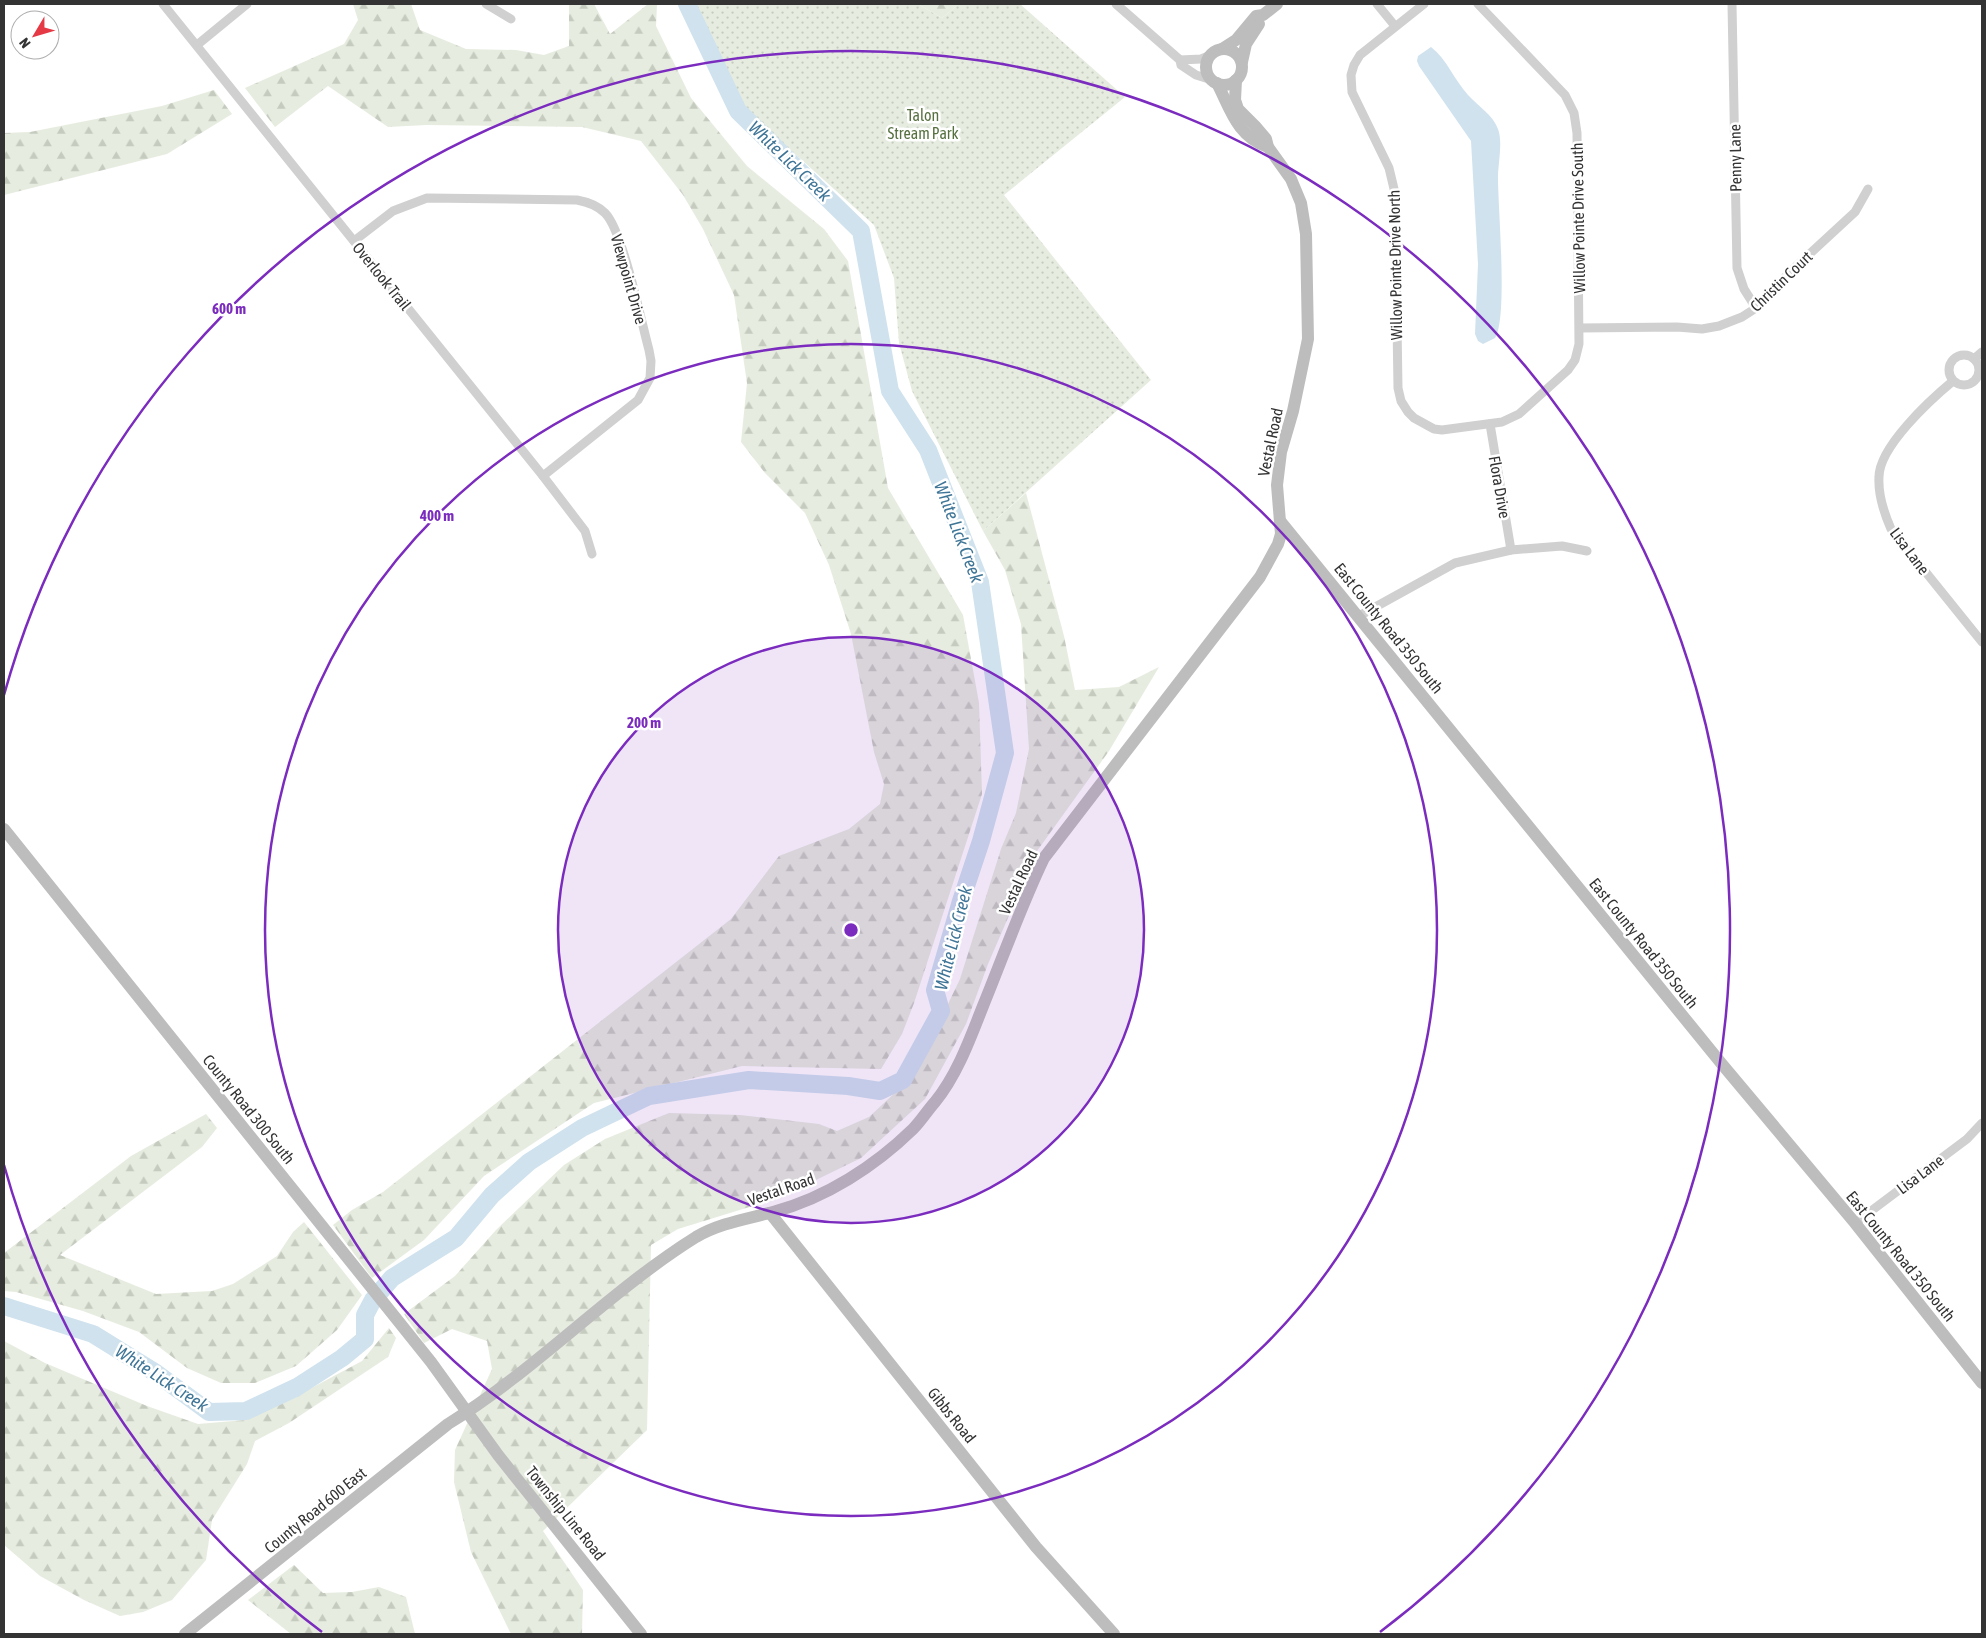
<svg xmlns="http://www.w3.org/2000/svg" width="1986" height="1638" font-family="'Asap Condensed',sans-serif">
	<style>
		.green { fill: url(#green-dots) }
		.forest { fill: url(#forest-firs) }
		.water { fill: #cfe2ee }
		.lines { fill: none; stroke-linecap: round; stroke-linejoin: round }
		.river { stroke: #cfe2ee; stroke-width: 18 }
		.street { stroke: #d0d0d0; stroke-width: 9 }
		.secondary { stroke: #bdbdbd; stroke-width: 12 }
		.ring { fill: none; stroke: #7b2cbf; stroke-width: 2.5 }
		.labels { text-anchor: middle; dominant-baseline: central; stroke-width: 5; stroke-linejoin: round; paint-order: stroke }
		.park-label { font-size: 16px; fill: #56703f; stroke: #fff }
		.street-label { font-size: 16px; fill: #333; stroke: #fff }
		.water-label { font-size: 18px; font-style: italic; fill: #3f7597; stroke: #fff }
		.centre { fill: #7b2cbf; stroke: #fff; stroke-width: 2.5 }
		.ring-label { font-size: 15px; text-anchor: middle; font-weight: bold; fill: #7b2cbf; stroke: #fff; stroke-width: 5; stroke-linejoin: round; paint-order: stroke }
	</style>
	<defs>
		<pattern id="green-dots" width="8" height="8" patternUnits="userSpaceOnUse" patternTransform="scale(1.25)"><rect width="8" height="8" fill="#e6ecdf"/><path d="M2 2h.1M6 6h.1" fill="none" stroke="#c6cbc0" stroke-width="1.8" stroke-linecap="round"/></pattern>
		<pattern id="forest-firs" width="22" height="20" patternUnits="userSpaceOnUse" patternTransform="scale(1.25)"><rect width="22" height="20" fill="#e6ecdf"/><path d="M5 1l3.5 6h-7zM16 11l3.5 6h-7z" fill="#c6cbc0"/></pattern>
	</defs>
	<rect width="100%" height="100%" fill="#fff"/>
	<path class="green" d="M 696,4 L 918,4 L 942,18 L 959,4 L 1020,4 L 1125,97 L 1004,195 L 1151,380 L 983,531 L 912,391 L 899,343 L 894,278 L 874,225 L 744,108 L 717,54 L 695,6 Z"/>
	<g class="forest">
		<path d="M 353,4 L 411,4 L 420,30 L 466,49 L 516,50 L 544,55 L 569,46 L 569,4 L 594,4 L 610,34 L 648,4 L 657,4 L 656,26 L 691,98 L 747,166 L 824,229 L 848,261 L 888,488 L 963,615 L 979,703 L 982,794 L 914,1003 L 902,1034 L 881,1069 L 742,1066 L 594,1103 L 484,1176 L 424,1240 L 372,1278 L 333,1225 L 352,1210 L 383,1192 L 731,919 L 779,856 L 849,829 L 880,804 L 884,784 L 874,752 L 851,634 L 829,565 L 805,513 L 765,473 L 741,442 L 747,383 L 734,295 L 703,229 L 683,195 L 641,141 L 582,127 L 426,125 L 388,127 L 328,86 L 275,127 L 245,88 L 344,44 L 358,20 Z"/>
		<path d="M 918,4 L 959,4 L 942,18 Z"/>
		<path d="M 214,90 L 232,114 L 167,154 L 4,195 L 4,133 L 30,132 L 162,106 Z"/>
		<path d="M 1026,493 L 1064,636 L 1075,690 L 1119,687 L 1159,667 L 1109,751 L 1037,851 L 988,964 L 966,1024 L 925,1099 L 861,1158 L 779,1198 L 678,1229 L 651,1245 L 647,1430 L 543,1531 L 583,1590 L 582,1634 L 511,1634 L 471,1552 L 454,1482 L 455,1450 L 492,1369 L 487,1341 L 452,1329 L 424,1343 L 404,1314 L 455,1276 L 496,1230 L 564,1165 L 605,1139 L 669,1113 L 740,1115 L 819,1124 L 837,1131 L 869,1117 L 914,1075 L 960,979 L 1001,849 L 1016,813 L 1029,749 L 1021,624 L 1005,570 L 983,531 Z"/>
		<path d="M 206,1114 L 217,1128 L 202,1147 L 60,1255 L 156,1294 L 212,1291 L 233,1284 L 277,1256 L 293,1232 L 304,1222 L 362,1295 L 337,1330 L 296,1366 L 255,1383 L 221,1383 L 187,1368 L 139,1332 L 83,1311 L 16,1292 L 4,1291 L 4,1253 L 131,1156 Z"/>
		<path d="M 389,1328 L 396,1338 L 388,1357 L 289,1423 L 255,1441 L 247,1464 L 212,1520 L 206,1560 L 172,1600 L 143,1612 L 120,1616 L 84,1600 L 40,1576 L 4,1545 L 4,1341 L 45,1363 L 147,1406 L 198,1424 L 245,1420 L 304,1392 L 362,1361 Z"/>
		<path d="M 294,1565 L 323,1593 L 352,1592 L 379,1587 L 406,1597 L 415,1634 L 291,1634 L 248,1600 Z"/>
	</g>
	<path class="water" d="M 1431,47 C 1447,59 1454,80 1468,95 C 1478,106 1493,115 1498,129 C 1503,142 1498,164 1498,178 C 1498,207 1508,319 1495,338 L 1483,344 L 1478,341 L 1475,334 L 1478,264 L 1471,141 L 1419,66 L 1417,61 L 1418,56 Z"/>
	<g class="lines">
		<path class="river" d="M 4,1306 L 93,1334 L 156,1373 L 209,1412 L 246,1411 L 297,1387 L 342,1358 L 365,1339 L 365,1315 L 373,1300 L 392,1278 L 456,1238 L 492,1195 L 529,1162 L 582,1128 L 649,1096 L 749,1080 L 848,1086 L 880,1091 L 903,1080 L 941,1011 L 935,990 L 961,901 L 981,841 L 1005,753 L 980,582 L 928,450 L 890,391 L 861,231 L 738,111 L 687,4"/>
		<g class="street">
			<path d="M 163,4 L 543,476 L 585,531 L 592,554"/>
			<path d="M 486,4 L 511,19"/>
			<path d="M 1116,4 L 1180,60 L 1181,65 L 1196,75 L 1212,80"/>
			<path d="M 1377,4 L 1395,26"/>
			<path d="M 1424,4 L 1360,55 L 1354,65 L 1351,75 L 1352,92 L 1389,168 L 1395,193 L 1398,388 L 1401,401 L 1408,412 L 1414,418 L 1434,429 L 1442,430 L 1502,422 L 1519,414 L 1568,370 L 1575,360 L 1579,344 L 1577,133 L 1574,113 L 1565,95 L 1478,4"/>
			<path d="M 1732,4 L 1737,268 L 1744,289 L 1756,308"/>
			<path d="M 197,45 L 247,4"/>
			<path d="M 1180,60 L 1201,59 L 1211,55"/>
			<path d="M 354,241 L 393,211 L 427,198 L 577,200 C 588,202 597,205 605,213 C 623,231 641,321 649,350 L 651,361 L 650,378 L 638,400 L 543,476"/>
			<path d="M 1580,328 L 1677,327 L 1702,329 L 1719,326 L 1742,317 L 1756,308 L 1790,272 L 1855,212 L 1868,189"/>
			<circle cx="1964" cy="370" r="15"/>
			<path d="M 1974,359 L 1982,352"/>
			<path d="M 1953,381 C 1930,400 1879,447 1879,477 C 1878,494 1884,513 1891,529 L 1982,642"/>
			<path d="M 1490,424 L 1511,550"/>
			<path d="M 1359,616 L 1455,563 L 1511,550 L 1562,546 L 1587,551"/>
			<path d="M 1855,1223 L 1967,1139 L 1982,1123"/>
		</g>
		<g class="secondary">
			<path d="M 1222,49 L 1236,40 L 1256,16 L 1263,15 L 1277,4"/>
			<circle cx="1224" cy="67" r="18"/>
			<path d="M 1242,62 L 1246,44 L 1259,24"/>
			<path d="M 1217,83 C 1230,108 1237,137 1268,147"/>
			<path d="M 1281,522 L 1721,1063 L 1855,1223 L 1982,1383"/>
			<path d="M 4,829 L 431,1362 L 498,1455 L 641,1634"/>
			<path d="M 770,1213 L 1036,1547 L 1114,1634"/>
			<path d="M 185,1634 L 448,1424 C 536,1370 608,1292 696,1237 C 720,1223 747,1219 773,1212 C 826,1198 875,1166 913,1129 C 921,1121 927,1111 935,1102 C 957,1075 970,1039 983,1006 C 1003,957 1021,906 1044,858 L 1260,577 L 1278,544 L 1281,534 L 1277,485 L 1281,452 L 1293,411 L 1308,339 L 1306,234 L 1301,203 L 1291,179 L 1268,147 L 1266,139 L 1255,126 L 1238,109 L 1235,100 L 1236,80"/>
		</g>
	</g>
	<circle cx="851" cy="930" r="293" fill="#7b2cbf" fill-opacity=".12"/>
	<g class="ring">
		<circle cx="851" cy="930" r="293"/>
		<circle cx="851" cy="930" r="586"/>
		<path d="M322 1632A879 879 0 0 1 4 1165M4 695A879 879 0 1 1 1380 1632"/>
	</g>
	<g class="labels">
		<g class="park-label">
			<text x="923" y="115">Talon<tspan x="923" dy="18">Stream Park</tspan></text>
		</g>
		<g class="street-label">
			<text transform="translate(1735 158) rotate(-91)">Penny Lane</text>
			<text transform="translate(1578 218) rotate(-91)">Willow Pointe Drive South</text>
			<text transform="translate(1395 265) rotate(-91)">Willow Pointe Drive North</text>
			<text transform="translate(382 276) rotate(51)">Overlook Trail</text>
			<text transform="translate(629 279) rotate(74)">Viewpoint Drive</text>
			<text transform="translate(1781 281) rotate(-44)">Christin Court</text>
			<text transform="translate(1270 442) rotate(-78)">Vestal Road</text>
			<text transform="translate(1500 487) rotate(80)">Flora Drive</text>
			<text transform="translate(1910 551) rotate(53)">Lisa Lane</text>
			<text transform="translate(1389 628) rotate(51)">East County Road 350 South</text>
			<text transform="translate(1018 882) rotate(-65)">Vestal Road</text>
			<text transform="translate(1644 943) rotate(51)">East County Road 350 South</text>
			<text transform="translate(249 1109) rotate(51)">County Road 300 South</text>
			<text transform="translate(1920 1174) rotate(-37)">Lisa Lane</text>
			<text transform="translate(781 1189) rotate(-19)">Vestal Road</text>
			<text transform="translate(1901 1256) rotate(51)">East County Road 350 South</text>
			<text transform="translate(952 1415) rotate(51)">Gibbs Road</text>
			<text transform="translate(315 1510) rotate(-39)">County Road 600 East</text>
			<text transform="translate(566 1513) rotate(51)">Township Line Road</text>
		</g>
		<g class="water-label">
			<text transform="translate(790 161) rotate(44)">White Lick Creek</text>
			<text transform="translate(959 532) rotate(69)">White Lick Creek</text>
			<text transform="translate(953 938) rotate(-76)">White Lick Creek</text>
			<text transform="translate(162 1378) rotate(33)">White Lick Creek</text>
		</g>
	</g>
	<circle cx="851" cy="930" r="8" class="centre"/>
	<g class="ring-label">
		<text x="229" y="314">600 m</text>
		<text x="437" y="521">400 m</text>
		<text x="644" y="728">200 m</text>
	</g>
	<rect width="1986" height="1638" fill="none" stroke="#333333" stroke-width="10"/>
	<g transform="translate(35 35) rotate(232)"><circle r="24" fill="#ffffff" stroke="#adadad"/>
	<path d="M0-4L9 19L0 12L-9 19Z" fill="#e63946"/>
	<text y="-8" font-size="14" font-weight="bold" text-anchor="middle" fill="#333333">N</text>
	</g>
</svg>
